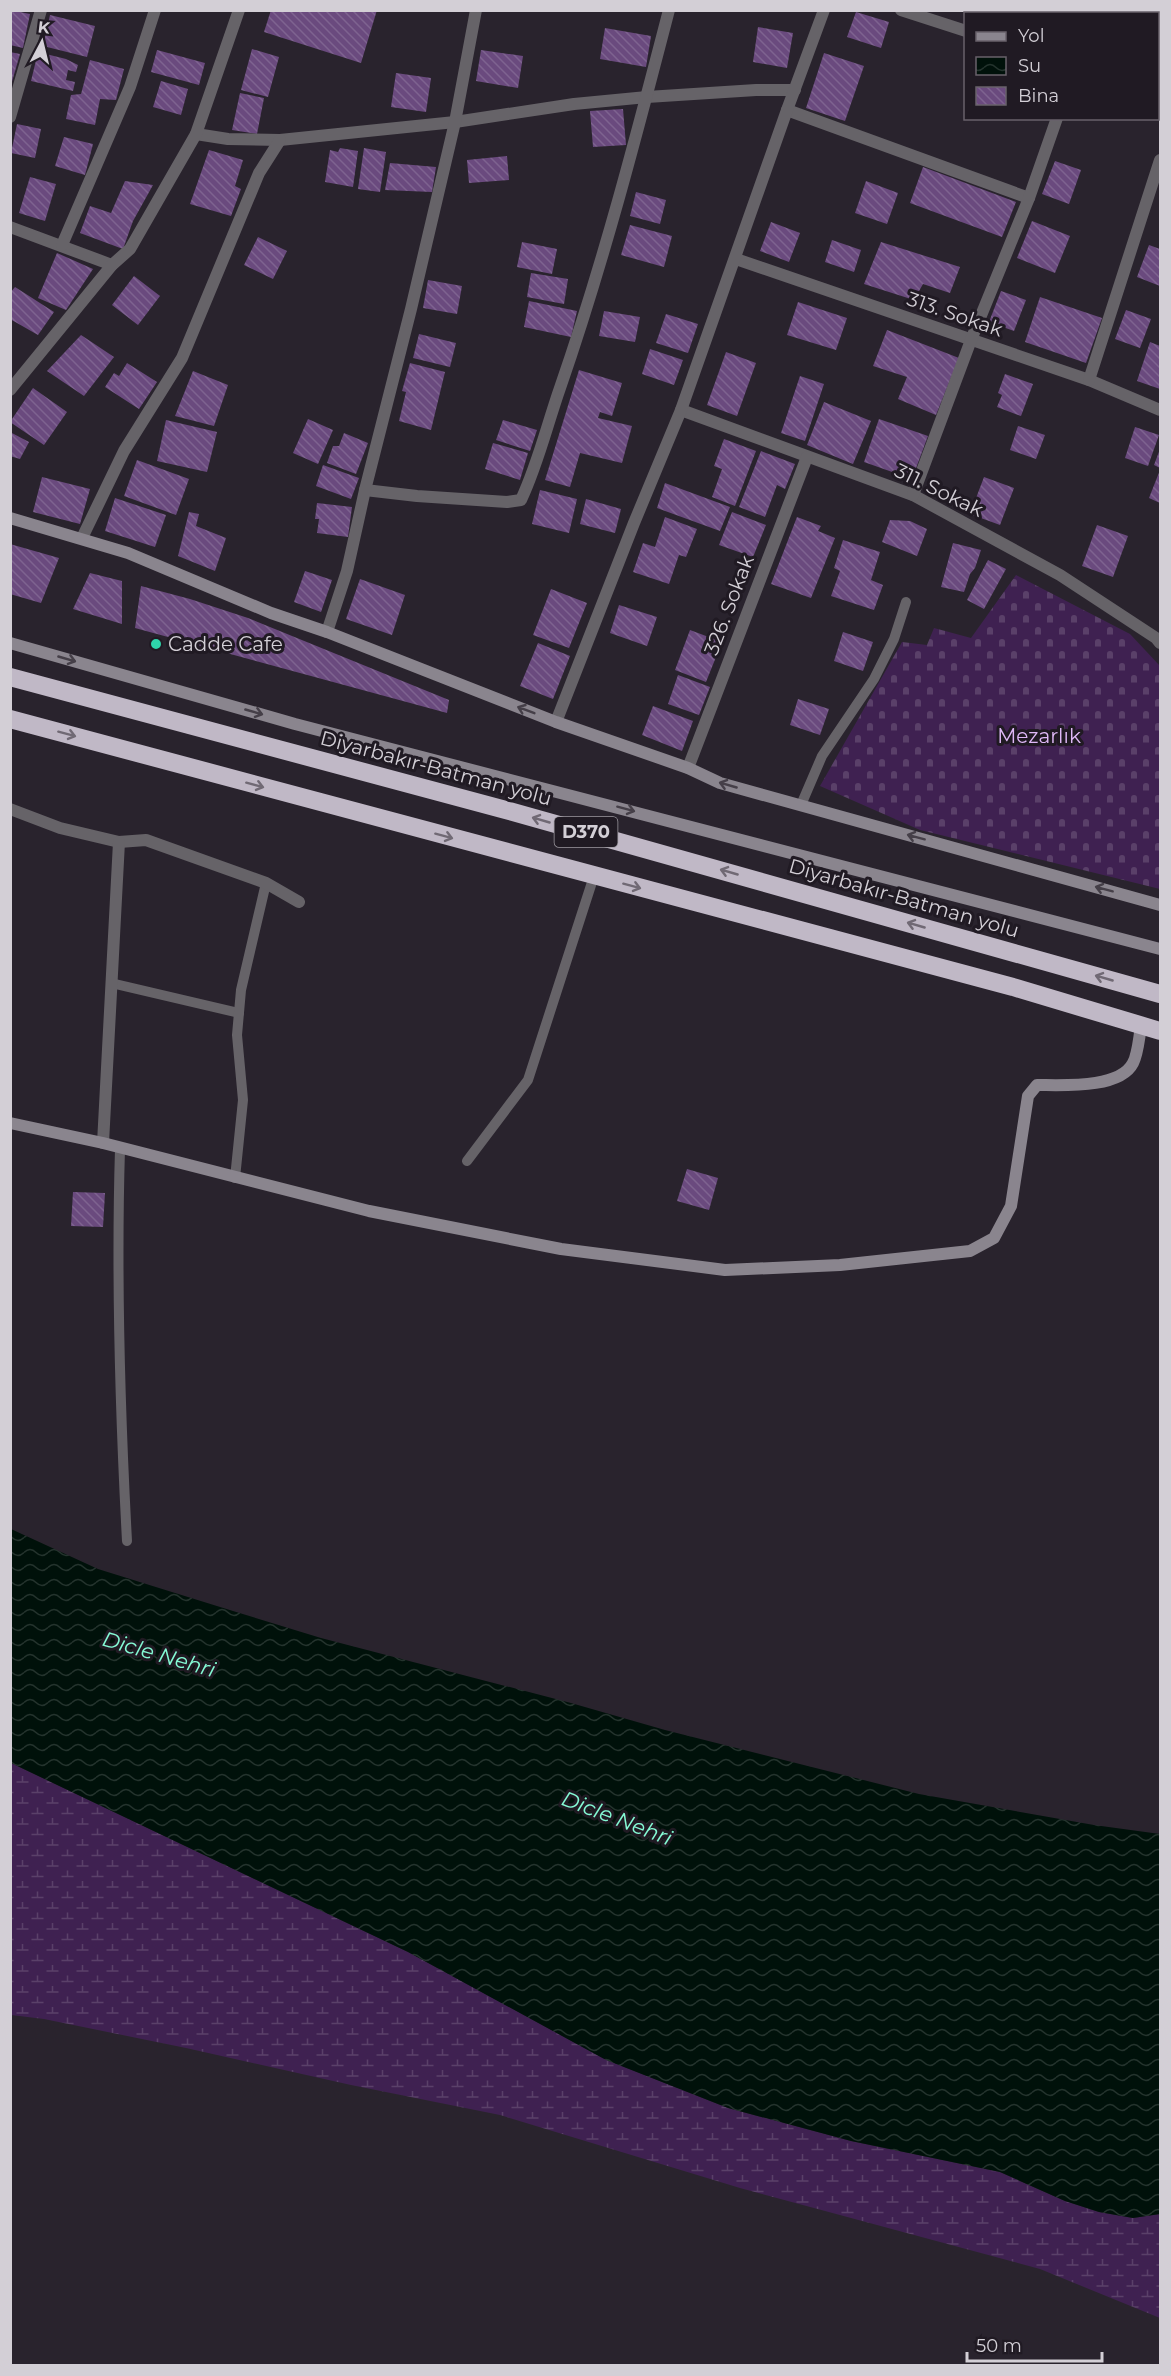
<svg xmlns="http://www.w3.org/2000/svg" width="1171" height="2376" font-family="Montserrat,sans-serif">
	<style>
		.wetland { fill: url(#wetland-marsh) }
		.cemetery { fill: url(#cemetery-stones) }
		.water { fill: url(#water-waves) }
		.building { fill: url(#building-back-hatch) }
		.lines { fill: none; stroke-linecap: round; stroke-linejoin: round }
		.lane { stroke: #666368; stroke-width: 10 }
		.street { stroke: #666368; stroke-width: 12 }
		.secondary { stroke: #8a858e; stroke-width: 12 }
		.highway { stroke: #c0b8c6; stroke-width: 18 }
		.oneway { stroke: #453f48 }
		.oneway2 { stroke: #706974 }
		.poi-dot { fill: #2ed4aa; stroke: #201a23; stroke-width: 2 }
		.labels { text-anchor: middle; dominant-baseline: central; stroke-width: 6; stroke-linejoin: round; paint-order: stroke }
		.shield { fill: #201a23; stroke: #9d99a0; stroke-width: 1.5 }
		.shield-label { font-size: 18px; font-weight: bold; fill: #d3cfd6 }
		.street-label { font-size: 20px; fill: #d3cfd6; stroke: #201a23 }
		.poi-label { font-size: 20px; fill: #d3cfd6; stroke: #201a23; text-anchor: start }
		.park-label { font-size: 20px; fill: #dfb8f7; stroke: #201a23 }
		.water-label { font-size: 21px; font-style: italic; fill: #85fad5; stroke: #201a23 }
	</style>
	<defs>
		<pattern id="wetland-marsh" width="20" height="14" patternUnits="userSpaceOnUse" patternTransform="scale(1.5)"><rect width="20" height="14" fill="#3f2151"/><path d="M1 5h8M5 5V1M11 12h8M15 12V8" fill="none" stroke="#5a4069"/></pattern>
		<pattern id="cemetery-stones" width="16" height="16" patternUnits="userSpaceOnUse" patternTransform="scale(1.5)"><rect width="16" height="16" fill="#3f2151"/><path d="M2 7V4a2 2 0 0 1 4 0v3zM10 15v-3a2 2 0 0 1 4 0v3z" fill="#5a4069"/></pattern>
		<pattern id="water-waves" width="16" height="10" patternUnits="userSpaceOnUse" patternTransform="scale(1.5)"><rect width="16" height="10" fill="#00110a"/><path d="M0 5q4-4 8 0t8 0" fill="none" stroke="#24332d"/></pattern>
		<pattern id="building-back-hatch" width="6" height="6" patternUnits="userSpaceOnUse" patternTransform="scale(1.5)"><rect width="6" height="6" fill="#6a4a7e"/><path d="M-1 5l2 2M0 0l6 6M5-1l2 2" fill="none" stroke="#7e6390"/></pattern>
	</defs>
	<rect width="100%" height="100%" fill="#29232d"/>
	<path class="wetland" d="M 11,1763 L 408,1952 L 607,2060 L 728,2108 L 851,2141 L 1000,2172 L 1065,2201 L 1099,2212 L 1133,2218 L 1160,2214 L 1160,2318 L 1040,2269 L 740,2188 L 500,2115 L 351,2085 L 186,2048 L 44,2019 L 11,2015 Z"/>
	<path class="cemetery" d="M 1016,575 L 1130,634 L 1160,666 L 1160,889 L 920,830 L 820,786 L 902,642 L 927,645 L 934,628 L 971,638 Z"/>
	<path class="water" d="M 11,1529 L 98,1569 L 233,1611 L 321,1638 L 571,1703 L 665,1730 L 919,1794 L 1094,1825 L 1160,1834 L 1160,2214 L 1133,2218 L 1099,2212 L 1065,2201 L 1000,2172 L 851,2141 L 728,2108 L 606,2060 L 408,1952 L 11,1763 Z"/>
	<g class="building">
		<path d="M 10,10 L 30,14 L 23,48 L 10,45 Z"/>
		<path d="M 271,10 L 377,10 L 361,63 L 264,32 Z"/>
		<path d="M 1000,10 L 1043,10 L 1042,14 L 999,14 Z"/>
		<path d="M 856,12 L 889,22 L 881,48 L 847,37 Z"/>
		<path d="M 50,15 L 95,26 L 87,57 L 43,46 Z"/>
		<path d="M 758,27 L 793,33 L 787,68 L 753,62 Z"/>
		<path d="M 605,28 L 651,36 L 646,67 L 600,59 Z"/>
		<path d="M 252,49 L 279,57 L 268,97 L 241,90 Z"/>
		<path d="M 157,50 L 205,63 L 199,85 L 151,72 Z"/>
		<path d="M 481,50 L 523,56 L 518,88 L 476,81 Z"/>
		<path d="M 10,52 L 20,54 L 11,85 L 10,85 Z"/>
		<path d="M 38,52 L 66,59 L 78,65 L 76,72 L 68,70 L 66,80 L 75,82 L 73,91 L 31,81 Z"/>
		<path d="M 824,53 L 864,66 L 845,121 L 806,108 Z"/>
		<path d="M 90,60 L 124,69 L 116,100 L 100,99 L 95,125 L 66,119 L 71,95 L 81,94 Z"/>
		<path d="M 396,73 L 431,78 L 426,112 L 391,107 Z"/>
		<path d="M 161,81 L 188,89 L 181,115 L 153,107 Z"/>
		<path d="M 240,93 L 264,98 L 257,134 L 232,130 Z"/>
		<path d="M 623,109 L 626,145 L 593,147 L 590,111 Z"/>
		<path d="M 17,124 L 41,129 L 35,158 L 11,153 Z"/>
		<path d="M 64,137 L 93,144 L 85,175 L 55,166 Z"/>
		<path d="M 340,148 L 358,151 L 353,187 L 325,182 L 330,150 L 338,152 Z"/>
		<path d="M 364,148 L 386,152 L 380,192 L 358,189 Z"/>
		<path d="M 209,150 L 243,160 L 235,186 L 241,189 L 231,216 L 190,204 Z"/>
		<path d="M 507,156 L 509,180 L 469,183 L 467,160 Z"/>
		<path d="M 1055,161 L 1081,170 L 1069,204 L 1042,194 Z"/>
		<path d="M 390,163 L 436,167 L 432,192 L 385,190 Z"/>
		<path d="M 923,167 L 1016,202 L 1002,237 L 910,203 Z"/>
		<path d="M 30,177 L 56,184 L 45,221 L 19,213 Z"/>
		<path d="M 125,181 L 153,185 L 133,221 L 123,249 L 80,233 L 90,206 L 111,213 Z"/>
		<path d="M 866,181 L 898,193 L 887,224 L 855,213 Z"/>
		<path d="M 636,192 L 666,200 L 660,224 L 630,216 Z"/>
		<path d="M 1032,221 L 1070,236 L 1055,273 L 1017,258 Z"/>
		<path d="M 771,222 L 800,233 L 789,262 L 760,251 Z"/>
		<path d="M 630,225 L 672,236 L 664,267 L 621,255 Z"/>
		<path d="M 258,237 L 287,251 L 273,279 L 244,265 Z"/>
		<path d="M 832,240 L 861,250 L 854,272 L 825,262 Z"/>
		<path d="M 522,242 L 557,249 L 552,274 L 517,267 Z"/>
		<path d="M 881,242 L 960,267 L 950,293 L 923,284 L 914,300 L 864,284 Z"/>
		<path d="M 1149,245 L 1160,249 L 1160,286 L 1137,277 Z"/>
		<path d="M 57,253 L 93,269 L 66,310 L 38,298 Z"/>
		<path d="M 531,273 L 568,279 L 564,304 L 527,297 Z"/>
		<path d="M 134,276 L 160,296 L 138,325 L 112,305 Z"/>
		<path d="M 428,280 L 462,286 L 457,314 L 423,308 Z"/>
		<path d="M 15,287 L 54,312 L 38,335 L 10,319 L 10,293 Z"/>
		<path d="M 1001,291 L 1026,300 L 1014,331 L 989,322 Z"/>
		<path d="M 1040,297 L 1102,318 L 1086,363 L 1025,342 Z"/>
		<path d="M 529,301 L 577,311 L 571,337 L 524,327 Z"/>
		<path d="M 798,302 L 847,318 L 836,350 L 787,335 Z"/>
		<path d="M 1126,310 L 1151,319 L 1140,348 L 1115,339 Z"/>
		<path d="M 604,311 L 640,317 L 635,342 L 599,336 Z"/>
		<path d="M 666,314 L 698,324 L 688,353 L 656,343 Z"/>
		<path d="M 887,330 L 959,358 L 936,415 L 898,399 L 907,377 L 873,366 Z"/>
		<path d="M 419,334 L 456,343 L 450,367 L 413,358 Z"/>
		<path d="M 81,335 L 114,357 L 84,396 L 47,371 Z"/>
		<path d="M 1150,342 L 1160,346 L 1160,389 L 1137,381 Z"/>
		<path d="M 650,349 L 683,360 L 674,385 L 642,374 Z"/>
		<path d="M 726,352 L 756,363 L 737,416 L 707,405 Z"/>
		<path d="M 127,363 L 157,382 L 139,409 L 105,387 L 114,373 L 119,376 Z"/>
		<path d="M 410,363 L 445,372 L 431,430 L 399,421 L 406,392 L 402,391 Z"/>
		<path d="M 579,370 L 622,383 L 612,416 L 600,412 L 598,418 L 632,426 L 622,463 L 580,453 L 570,487 L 545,480 Z"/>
		<path d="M 193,371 L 228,385 L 214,426 L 175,416 Z"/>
		<path d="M 1005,374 L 1033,384 L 1021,416 L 997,407 L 1002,395 L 998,393 Z"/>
		<path d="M 800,376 L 824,384 L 805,441 L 781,433 Z"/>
		<path d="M 33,388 L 67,412 L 44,445 L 10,422 Z"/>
		<path d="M 824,402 L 871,421 L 853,464 L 807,445 Z"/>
		<path d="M 308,419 L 333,430 L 318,464 L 293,453 Z"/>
		<path d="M 879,419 L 928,436 L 912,479 L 864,462 Z"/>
		<path d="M 166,420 L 217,432 L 207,472 L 157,461 Z"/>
		<path d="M 503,420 L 537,430 L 530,451 L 496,440 Z"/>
		<path d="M 1018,426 L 1045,435 L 1036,459 L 1010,450 Z"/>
		<path d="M 1135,427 L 1159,435 L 1148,466 L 1125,458 Z"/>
		<path d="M 10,432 L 29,442 L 20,459 L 10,456 Z"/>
		<path d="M 344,433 L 368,443 L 356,474 L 327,463 L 333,446 L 339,446 Z"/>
		<path d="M 724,439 L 756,451 L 735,506 L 712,497 L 722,469 L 714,466 Z"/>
		<path d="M 493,443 L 528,453 L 520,480 L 485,469 Z"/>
		<path d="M 1160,449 L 1160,468 L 1154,465 Z"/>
		<path d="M 761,451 L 795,464 L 785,489 L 777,485 L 765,517 L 739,507 Z"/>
		<path d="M 137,460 L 189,479 L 176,515 L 124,496 Z"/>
		<path d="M 323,465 L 359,478 L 351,499 L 316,486 Z"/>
		<path d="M 1160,470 L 1160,503 L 1149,498 Z"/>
		<path d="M 42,477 L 90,489 L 80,524 L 33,512 Z"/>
		<path d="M 984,477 L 1014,488 L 1000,525 L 970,514 Z"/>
		<path d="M 665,483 L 730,507 L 720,531 L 657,508 Z"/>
		<path d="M 540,490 L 577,499 L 569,533 L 532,524 Z"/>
		<path d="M 115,498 L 166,515 L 155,547 L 105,531 Z"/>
		<path d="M 586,499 L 621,509 L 615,533 L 580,524 Z"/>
		<path d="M 317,503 L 352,507 L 348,537 L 317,533 L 319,519 L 315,519 Z"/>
		<path d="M 189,512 L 199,514 L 196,526 L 226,538 L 215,571 L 178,556 Z"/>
		<path d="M 732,512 L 766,525 L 753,557 L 719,545 Z"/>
		<path d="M 665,517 L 697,529 L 686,557 L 679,555 L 669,584 L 633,572 L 643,543 L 655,547 Z"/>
		<path d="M 797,517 L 821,526 L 818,531 L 835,538 L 811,598 L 771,584 Z"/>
		<path d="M 890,520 L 910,521 L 927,529 L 917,556 L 882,542 Z"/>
		<path d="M 1097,525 L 1128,536 L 1113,577 L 1082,566 Z"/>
		<path d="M 843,540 L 880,552 L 871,580 L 883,585 L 874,610 L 831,596 L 840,571 L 834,568 Z"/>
		<path d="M 953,543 L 981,550 L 975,568 L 970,574 L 964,592 L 941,587 Z"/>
		<path d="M 10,544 L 59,558 L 41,603 L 10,594 Z"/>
		<path d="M 988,560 L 1006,569 L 984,609 L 967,600 Z"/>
		<path d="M 305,571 L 332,580 L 321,612 L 294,602 Z"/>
		<path d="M 90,573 L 122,581 L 122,624 L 73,609 Z"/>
		<path d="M 360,579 L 405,595 L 392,635 L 346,619 Z"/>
		<path d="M 141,586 L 190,599 L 248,618 L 449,700 L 447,713 L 135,628 Z"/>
		<path d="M 551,589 L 587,603 L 569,648 L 533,635 Z"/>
		<path d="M 619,605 L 657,617 L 647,646 L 610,633 Z"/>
		<path d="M 690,630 L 722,642 L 706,682 L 675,670 Z"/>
		<path d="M 843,632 L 873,642 L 863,671 L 834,661 Z"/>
		<path d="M 538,643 L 570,656 L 553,699 L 520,686 Z"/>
		<path d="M 678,675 L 710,687 L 699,715 L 668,704 Z"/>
		<path d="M 798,699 L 829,709 L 820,735 L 790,725 Z"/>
		<path d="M 653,706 L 693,721 L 682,751 L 642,735 Z"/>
		<path d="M 687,1169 L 718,1178 L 709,1210 L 677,1201 Z"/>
		<path d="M 73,1192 L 105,1193 L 103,1227 L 71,1226 Z"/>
	</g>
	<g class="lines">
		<g class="lane">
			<path d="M 801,805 L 822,756 L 874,679 L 894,639 L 906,602"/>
			<path d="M 111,983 L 239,1013"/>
			<path d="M 120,1149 C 116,1280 120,1411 127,1541"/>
			<path d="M 467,1161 L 528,1080 L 594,876"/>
			<path d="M 235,1178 L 243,1100 L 237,1035 L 241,990 L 266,883"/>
		</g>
		<g class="street">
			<path d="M 901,10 L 966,31"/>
			<path d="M 1158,44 L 1160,35"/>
			<path d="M 1158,91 L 1160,91"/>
			<path d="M 787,110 L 1029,198"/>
			<path d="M 10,117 L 41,10"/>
			<path d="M 196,134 L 228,139 L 280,140 L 455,122 L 574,104 L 647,97 L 756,90 L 795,90"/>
			<path d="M 10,227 L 112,265"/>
			<path d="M 62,245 L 130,87 L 155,10"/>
			<path d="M 736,259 L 1089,380 L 1160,410"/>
			<path d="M 1089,380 L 1160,160"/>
			<path d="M 10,390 L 112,265 L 130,249 L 196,134 L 239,10"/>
			<path d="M 681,410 L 913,495 L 1060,575 L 1156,638 L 1160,643"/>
			<path d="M 365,490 L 417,496 L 507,502 L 521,500 C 538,464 547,425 560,388 C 603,264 636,137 669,10"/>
			<path d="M 913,495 L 971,340 L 1029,198 L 1057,118"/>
			<path d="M 82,538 L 124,451 L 182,358 L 259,173 L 280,140"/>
			<path d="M 327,632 L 347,571 L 365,490 L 411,309 L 455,122 L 476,10"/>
			<path d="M 556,722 L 634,523 L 681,410 L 787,110 L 824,10"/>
			<path d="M 688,768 L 807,457"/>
			<path d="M 10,809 L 60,828 L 119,842 L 146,840 L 266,883 L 299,902"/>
			<path d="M 103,1143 L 119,842"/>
		</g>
		<g class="secondary">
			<path d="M 10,518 L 128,553 L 271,613 L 327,632 L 556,722 L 688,768 L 720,783 L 1160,905"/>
			<path d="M 10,643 L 295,724 L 1160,949"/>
			<path d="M 10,1123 L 103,1143 L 369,1211 L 561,1249 L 725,1270 L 840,1265 L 970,1251 L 994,1238 L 1011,1206 L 1028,1096 L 1037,1085 C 1062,1085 1120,1089 1133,1063 C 1138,1054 1139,1037 1141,1027"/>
		</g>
		<g class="highway">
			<path d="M 10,677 L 502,809 L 1160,994"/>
			<path d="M 10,719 L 1013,987 L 1160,1031"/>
		</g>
	</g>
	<defs><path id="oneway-shaft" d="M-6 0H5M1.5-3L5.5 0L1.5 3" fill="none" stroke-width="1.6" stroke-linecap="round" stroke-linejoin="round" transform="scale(1.5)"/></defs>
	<g class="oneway">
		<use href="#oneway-shaft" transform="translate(67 659) rotate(16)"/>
		<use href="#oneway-shaft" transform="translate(526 710) rotate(-159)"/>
		<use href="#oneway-shaft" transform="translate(254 712) rotate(16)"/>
		<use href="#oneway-shaft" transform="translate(728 785) rotate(-164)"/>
		<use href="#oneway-shaft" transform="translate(626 809) rotate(15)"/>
		<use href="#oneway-shaft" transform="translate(916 837) rotate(-165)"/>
		<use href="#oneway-shaft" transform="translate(1104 889) rotate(-165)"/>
	</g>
	<g class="oneway2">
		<use href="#oneway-shaft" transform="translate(67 734) rotate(15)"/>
		<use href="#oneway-shaft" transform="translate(255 785) rotate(15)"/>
		<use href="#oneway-shaft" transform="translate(541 820) rotate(-164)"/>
		<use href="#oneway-shaft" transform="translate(444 836) rotate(15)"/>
		<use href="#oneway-shaft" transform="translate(729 872) rotate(-164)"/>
		<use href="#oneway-shaft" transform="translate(632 886) rotate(15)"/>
		<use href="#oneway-shaft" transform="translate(916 925) rotate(-164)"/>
		<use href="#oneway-shaft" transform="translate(1104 978) rotate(-164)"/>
	</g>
	<circle class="poi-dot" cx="156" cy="644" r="6"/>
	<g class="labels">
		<rect class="shield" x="554.5" y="817" width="63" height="30" rx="4.5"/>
		<g class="shield-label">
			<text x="586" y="832">D370</text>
		</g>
		<g class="street-label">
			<text transform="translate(955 314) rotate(19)">313. Sokak</text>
			<text transform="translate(939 490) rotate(26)">311. Sokak</text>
			<text transform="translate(729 605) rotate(-69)">326. Sokak</text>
			<text transform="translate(436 768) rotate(15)">Diyarbakır-Batman yolu</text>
			<text transform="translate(904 898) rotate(16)">Diyarbakır-Batman yolu</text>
		</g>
		<g class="poi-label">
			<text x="168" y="644">Cadde Cafe</text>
		</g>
		<g class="park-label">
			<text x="1039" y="736">Mezarlık</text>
		</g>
		<g class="water-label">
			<text transform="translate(159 1654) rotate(16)">Dicle Nehri</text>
			<text transform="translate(617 1818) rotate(21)">Dicle Nehri</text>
		</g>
	</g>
	<rect width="1171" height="2376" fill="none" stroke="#d3cfd6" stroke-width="24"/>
	<rect x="964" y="12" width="195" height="108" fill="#201a23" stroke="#68626b" stroke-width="1.5"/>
	<rect x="976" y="32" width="30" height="9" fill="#8a858e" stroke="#68626b" stroke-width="1.5"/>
	<text x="1018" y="42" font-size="18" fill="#d3cfd6">Yol</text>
	<rect x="976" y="57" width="30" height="18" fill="url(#water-waves)" stroke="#68626b" stroke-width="1.5"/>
	<text x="1018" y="72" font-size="18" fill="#d3cfd6">Su</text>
	<rect x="976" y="87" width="30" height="18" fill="url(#building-back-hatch)" stroke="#68626b" stroke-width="1.5"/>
	<text x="1018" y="102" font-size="18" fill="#d3cfd6">Bina</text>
	<g transform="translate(42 42) rotate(7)" stroke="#201a23" stroke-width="4.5" paint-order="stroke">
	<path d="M0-4.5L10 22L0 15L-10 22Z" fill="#d3cfd6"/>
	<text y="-9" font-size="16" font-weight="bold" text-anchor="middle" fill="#d3cfd6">K</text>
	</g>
	<path d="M967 2352v9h135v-9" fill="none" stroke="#d3cfd6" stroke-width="3"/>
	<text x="976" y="2352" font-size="18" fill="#d3cfd6" stroke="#201a23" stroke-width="4.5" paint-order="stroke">50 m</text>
</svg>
